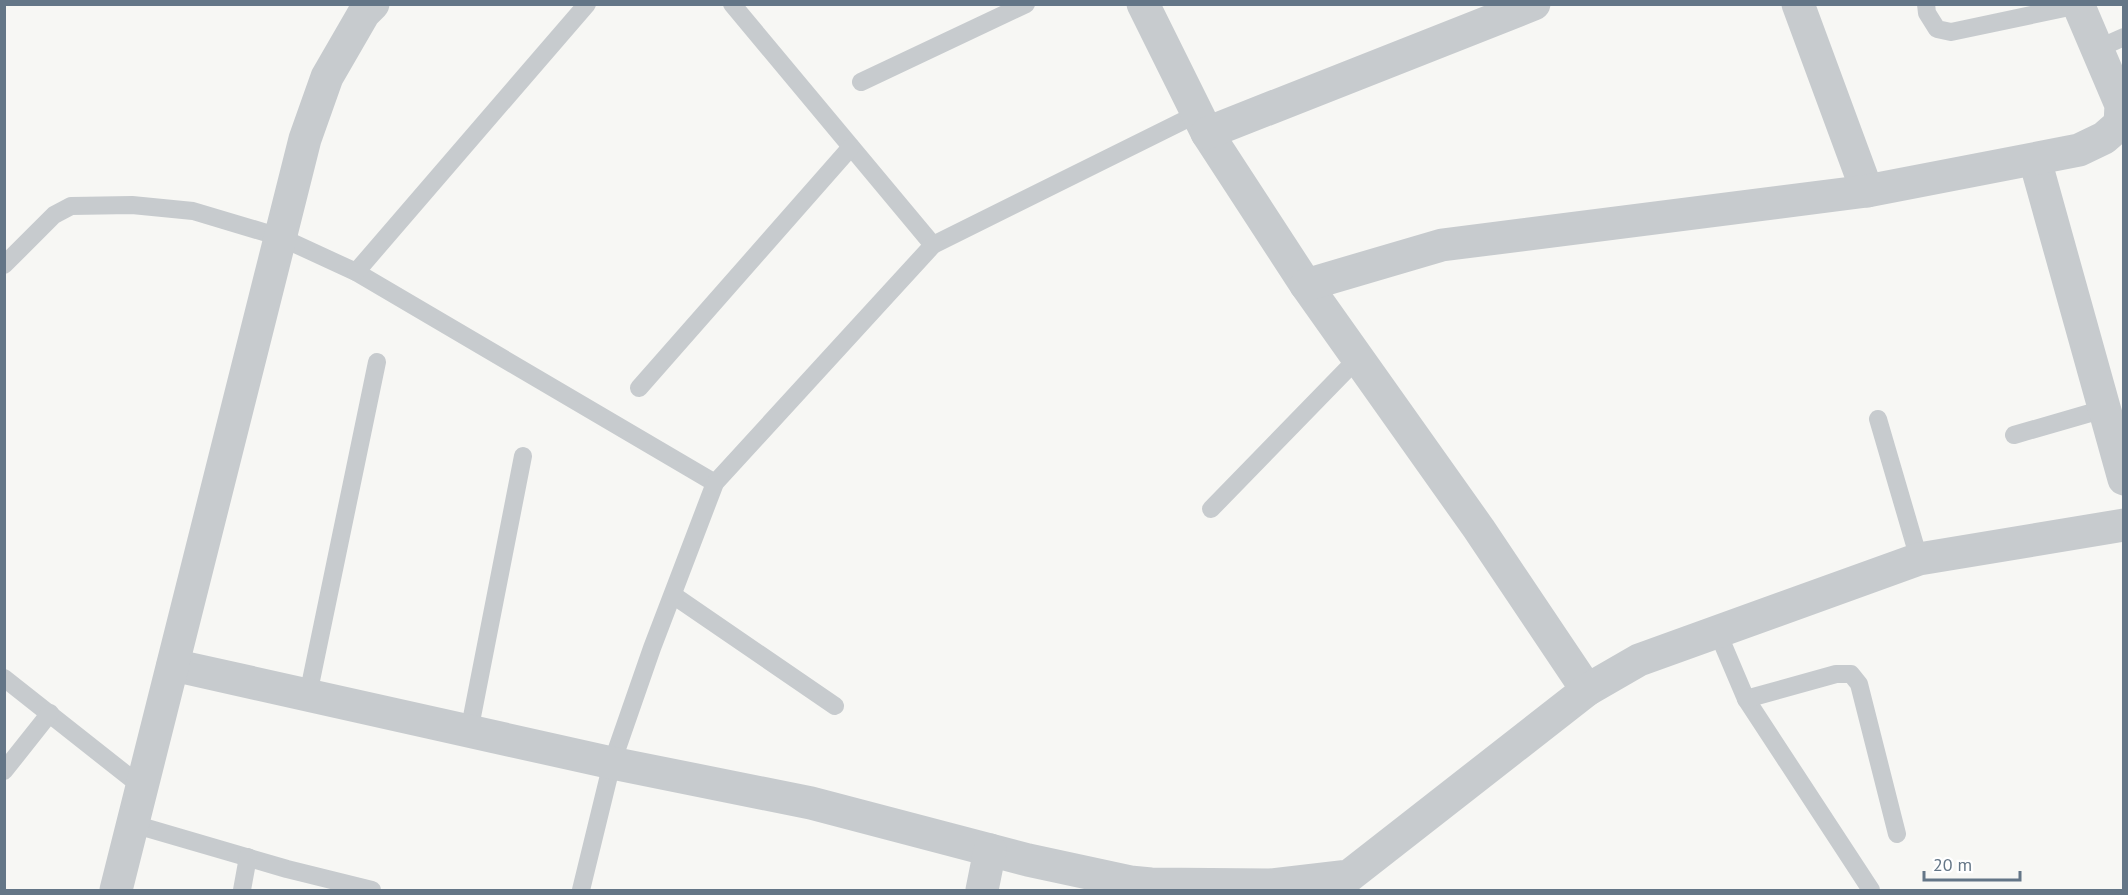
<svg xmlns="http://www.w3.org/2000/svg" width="2128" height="895" font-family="'PT Sans',sans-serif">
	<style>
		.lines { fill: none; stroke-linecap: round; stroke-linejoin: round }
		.lane { stroke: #c7cbce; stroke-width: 18 }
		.street { stroke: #c7cbce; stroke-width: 33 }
	</style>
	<rect width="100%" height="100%" fill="#f7f7f4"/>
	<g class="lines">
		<g class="lane">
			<path d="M 732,4 L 933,245"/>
			<path d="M 1926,4 L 1927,13 L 1937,29 L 1951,32 L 2079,5"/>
			<path d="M 2097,49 L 2124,37"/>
			<path d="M 861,82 L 1026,4"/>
			<path d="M 4,265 L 54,215 L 71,206 L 132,205 L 193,211 L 280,237 L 356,272 L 715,483"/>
			<path d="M 356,272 L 587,4"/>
			<path d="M 639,388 L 851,147"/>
			<path d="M 1878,419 L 1919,559"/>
			<path d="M 2014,435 L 2104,409"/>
			<path d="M 1211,509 L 1358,358"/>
			<path d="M 673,595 L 835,706"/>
			<path d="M 1718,633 L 1746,699 L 1871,890"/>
			<path d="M 4,678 L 142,787"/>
			<path d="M 308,695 L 377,362"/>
			<path d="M 1746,699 L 1836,674 L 1851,674 L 1859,684 L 1897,834"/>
			<path d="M 469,732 L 523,456"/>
			<path d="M 4,771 L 50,713"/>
			<path d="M 133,824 L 287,869 L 372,890"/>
			<path d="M 242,890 L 248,857"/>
			<path d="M 581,890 L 612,763 L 652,648 L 715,483 L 933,245 L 1197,114"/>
		</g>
		<g class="street">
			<path d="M 1143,4 L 1207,133 L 1306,285 L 1479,529 L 1587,690"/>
			<path d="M 1798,4 L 1867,191"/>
			<path d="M 1207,133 L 1534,4"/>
			<path d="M 2035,160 L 2124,479"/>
			<path d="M 1306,285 L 1442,245 L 1867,191 L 2079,150 L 2104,138 L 2120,124 L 2121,105 L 2078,4"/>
			<path d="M 173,665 L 612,763 L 811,803 L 1028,860 L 1130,882 L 1151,884 L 1270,885 L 1349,876 L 1587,690 L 1639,660 L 1919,559 L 2124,525"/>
			<path d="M 116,890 L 305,139 L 327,77 L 364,13 L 373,4"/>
			<path d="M 982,890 L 990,850"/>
		</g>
	</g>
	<rect width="2128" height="895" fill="none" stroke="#647687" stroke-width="12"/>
	<path d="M1924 871v9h96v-9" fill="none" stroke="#647687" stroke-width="3"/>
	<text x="1933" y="871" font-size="18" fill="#647687" stroke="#ffffff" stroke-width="4.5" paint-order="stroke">20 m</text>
</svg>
